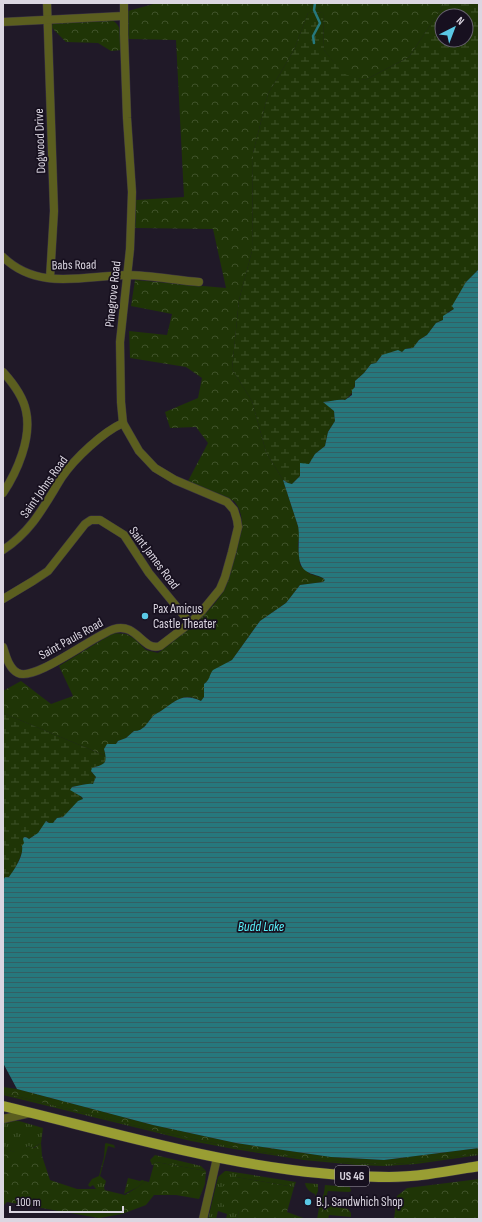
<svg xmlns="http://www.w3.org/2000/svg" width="482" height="1222" font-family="'Sofia Sans Condensed',sans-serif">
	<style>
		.grass { fill: url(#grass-tufts) }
		.forest { fill: url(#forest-crowns) }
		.wetland { fill: url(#wetland-marsh); fill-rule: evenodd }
		.water { fill: url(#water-rules) }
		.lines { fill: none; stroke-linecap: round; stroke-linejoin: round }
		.stream { stroke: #26787d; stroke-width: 2.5 }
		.minor-casing { stroke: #3a3342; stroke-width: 9 }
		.major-casing { stroke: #3a3342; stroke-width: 11 }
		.minor { stroke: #5b5e1f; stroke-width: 8 }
		.major { stroke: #999e33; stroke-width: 10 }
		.poi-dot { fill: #5ac8e5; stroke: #17101f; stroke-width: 1.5 }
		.labels { text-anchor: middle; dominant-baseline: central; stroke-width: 3.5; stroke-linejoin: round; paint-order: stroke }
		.shield { fill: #17101f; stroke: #a09ba7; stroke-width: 1 }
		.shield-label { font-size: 12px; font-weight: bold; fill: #dbd6e1 }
		.street-label { font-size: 13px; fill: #dbd6e1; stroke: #17101f }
		.poi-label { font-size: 13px; fill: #dbd6e1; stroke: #17101f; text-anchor: start }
		.water-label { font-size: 14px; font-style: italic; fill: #57eff8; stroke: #17101f }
	</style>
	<defs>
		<pattern id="grass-tufts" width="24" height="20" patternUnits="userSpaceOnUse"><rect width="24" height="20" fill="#1f3506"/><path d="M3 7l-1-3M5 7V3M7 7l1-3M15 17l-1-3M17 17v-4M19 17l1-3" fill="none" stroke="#3f522a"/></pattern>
		<pattern id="forest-crowns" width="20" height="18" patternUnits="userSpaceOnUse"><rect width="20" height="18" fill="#1f3506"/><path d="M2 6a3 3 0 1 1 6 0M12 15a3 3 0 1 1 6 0" fill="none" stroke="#3f522a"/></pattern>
		<pattern id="wetland-marsh" width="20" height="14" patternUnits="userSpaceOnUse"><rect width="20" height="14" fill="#1f3506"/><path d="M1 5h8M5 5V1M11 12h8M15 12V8" fill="none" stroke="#3f522a"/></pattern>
		<pattern id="water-rules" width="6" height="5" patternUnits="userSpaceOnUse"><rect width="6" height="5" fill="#26787d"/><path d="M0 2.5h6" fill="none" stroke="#335f63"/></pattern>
	</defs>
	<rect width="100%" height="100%" fill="#201928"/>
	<g class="grass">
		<path d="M 3,1093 C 101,1116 198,1145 298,1157 C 327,1161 355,1164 383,1164 C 415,1164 447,1158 479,1153 L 479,1155 L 416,1164 L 385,1166 L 357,1165 L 304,1160 L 234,1149 L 191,1141 L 3,1095 Z"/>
		<path d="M 3,1121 L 19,1121 L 43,1128 L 41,1143 L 33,1148 L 28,1146 L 20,1153 L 11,1151 L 5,1147 L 3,1155 Z"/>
		<path d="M 106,1143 L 114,1145 L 115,1148 L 108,1146 L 100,1176 L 106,1181 L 104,1188 L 105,1190 L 96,1189 L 93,1185 L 90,1187 L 88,1185 L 92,1179 L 99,1176 L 104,1157 L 105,1144 Z"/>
		<path d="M 155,1155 L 201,1166 L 206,1171 L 156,1162 L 153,1165 L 152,1165 L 150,1160 Z"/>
		<path d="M 225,1171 L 227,1171 L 296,1182 L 294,1187 L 236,1177 L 239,1211 L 237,1219 L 226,1219 L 227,1214 L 218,1211 L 216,1219 L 208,1219 L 218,1177 Z"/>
		<path d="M 128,1178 L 140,1181 L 142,1180 L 145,1181 L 138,1187 L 124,1194 Z"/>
		<path d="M 305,1183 L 318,1184 L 318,1191 L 315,1197 L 315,1194 C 310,1192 306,1189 305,1183 Z"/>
		<path d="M 325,1185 L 350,1187 L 351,1191 L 349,1192 L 328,1191 L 327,1194 L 324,1193 Z"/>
	</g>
	<g class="forest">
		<path d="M 157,3 L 445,3 L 409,57 L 365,80 L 344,75 L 324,50 L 323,12 L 308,13 L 294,50 L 268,94 L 253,153 L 252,251 L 239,300 L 232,369 L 252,401 L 266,452 L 283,480 L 298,526 L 300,533 L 298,544 L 300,565 L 310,574 L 323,578 L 325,580 L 323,582 L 300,585 L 286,603 L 260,621 L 232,660 L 215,670 L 208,681 L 204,684 L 204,697 L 201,701 C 184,691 175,702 161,711 C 158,713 155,714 153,716 C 147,723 144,731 134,731 L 126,738 L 118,741 L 116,744 L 104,749 L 106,756 L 3,713 L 3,691 L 21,681 L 51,704 L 73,696 L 59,666 L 113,633 L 126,634 L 134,638 L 146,650 L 158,653 C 181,635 218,609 228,581 C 232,569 234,557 237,545 C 241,528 246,516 234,501 L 188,481 L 208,443 L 196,427 L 170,428 L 165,412 L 198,398 L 202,378 L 186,367 L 130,358 L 129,331 L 167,335 L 172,314 L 131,306 L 135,280 L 226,288 L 213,229 L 135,228 L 136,200 L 184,197 L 176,40 L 128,39 L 128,11 Z"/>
		<path d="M 111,20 C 123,24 121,40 122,50 L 111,51 L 98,43 L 66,42 L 51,27 L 54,22 Z"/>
		<path d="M 3,1087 L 17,1089 L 153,1125 L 236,1143 L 331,1157 L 384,1160 L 479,1148 L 479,1153 C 447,1158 415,1164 383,1164 C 355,1164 327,1161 298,1157 C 198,1145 101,1116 3,1093 Z"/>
		<path d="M 41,1143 L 42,1156 L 50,1180 L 77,1189 L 100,1189 L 125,1195 L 138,1187 L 145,1181 L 149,1182 L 154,1164 L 156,1162 L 206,1171 L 205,1184 L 199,1199 L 176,1195 L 154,1195 L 146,1205 L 122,1214 L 99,1218 L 7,1202 L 3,1206 L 3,1155 L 5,1146 L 11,1151 L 20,1152 L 28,1146 L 34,1148 Z"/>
		<path d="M 236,1177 L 294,1187 L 287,1212 L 306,1219 L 237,1219 L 239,1211 L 222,1204 L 221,1188 Z"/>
		<path d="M 479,1179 L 479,1219 L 394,1219 L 397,1196 L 407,1188 Z"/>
		<path d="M 324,1193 L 327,1194 L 327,1198 L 325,1198 L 324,1204 L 348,1209 L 351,1213 L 351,1217 L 329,1215 L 328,1219 L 317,1219 L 319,1208 Z"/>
	</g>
	<g class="wetland">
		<path d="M 445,3 L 479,3 L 479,269 L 466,282 L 453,306 L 454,309 L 448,312 L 443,320 L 436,323 L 427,335 L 419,340 L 413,348 L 408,348 L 402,352 L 382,355 L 376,363 L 371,364 L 364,373 L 355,381 C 355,390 352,394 345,400 C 337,399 332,402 324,402 L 334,411 L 335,421 L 328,432 L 325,446 L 315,454 L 311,461 L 300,476 L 292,484 L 288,483 L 283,480 L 266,452 L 252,401 L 232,369 L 239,300 L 252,251 L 253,153 L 268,94 L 294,50 L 308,13 L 323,12 L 324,50 L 344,74 L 365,80 L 409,57 ZM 442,16 L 466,16 L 466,40 L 442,40 Z"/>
		<path d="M 3,713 L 106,756 C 107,763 102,766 95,767 L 91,771 L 96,777 L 93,784 C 86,783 80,786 72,787 L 83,799 L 78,802 L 63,817 L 57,818 L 53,823 L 49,823 L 47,821 L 38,833 L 29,839 L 26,837 C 23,852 18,865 9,878 L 5,878 L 3,881 Z"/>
	</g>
	<path class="water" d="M 479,269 L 479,1148 L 384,1160 L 331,1157 L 236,1143 L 153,1125 L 17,1089 L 3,1063 L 3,881 L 5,877 L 9,877 C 14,870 24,856 22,846 L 24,843 L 23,839 L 24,837 L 26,837 L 29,839 L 38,833 L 46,821 L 49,823 L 53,823 L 57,818 L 63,817 L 78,801 L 83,799 L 82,797 L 70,790 L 72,787 C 80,786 86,783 93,784 L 96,777 L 91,771 L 92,768 C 105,764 108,764 104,749 L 107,744 L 116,744 L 118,741 L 126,738 L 134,731 C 144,731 147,723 153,716 C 155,714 158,713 161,711 C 176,701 182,692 201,701 L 204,697 L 204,684 C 210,680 209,675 213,670 L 232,660 L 260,621 L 286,603 L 300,585 L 323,582 L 325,580 C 321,575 311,575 306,571 C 294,563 301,539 298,526 L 283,480 L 288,483 L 292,484 L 300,476 L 300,463 L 309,464 L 315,454 L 325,446 L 328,432 L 335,421 L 334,411 L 323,402 C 331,402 337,399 345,400 L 352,395 L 352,390 L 355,387 L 355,381 L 364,373 L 371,364 L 376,363 L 382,355 L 398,350 L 402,352 L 405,349 L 413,348 L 419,340 L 427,335 L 436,323 L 443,320 L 443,316 L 454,309 L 452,306 L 466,282 Z"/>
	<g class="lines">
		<path class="stream" d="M 314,43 L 313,36 L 320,23 L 314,10 L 315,3"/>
		<g class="minor-casing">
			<g id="minor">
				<path d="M 47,3 L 54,211 L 50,278"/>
				<path d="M 3,22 L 123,16"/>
				<path d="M 3,257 C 38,291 83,276 126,275 C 149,275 175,280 199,282"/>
				<path d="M 3,372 C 13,383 23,396 26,411 C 32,438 17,472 3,493"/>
				<path d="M 3,550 C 32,531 44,506 62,477 C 75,458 103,432 123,423"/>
				<path d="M 3,599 L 33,581 L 48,571 L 85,524 L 91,520 L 100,520 L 124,535 L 149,573 L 190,623"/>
				<path d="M 3,647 C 6,656 9,669 18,673 C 35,682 94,635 114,629 C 137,622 143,652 160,646 L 190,623 L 202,611 L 220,589 L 225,577 L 232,552 L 238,527 L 237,520 L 234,510 L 227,502 L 175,480 L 155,468 L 139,451 L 123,423 L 121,402 L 120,342 L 130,249 L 132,192 L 127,118 L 124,34 L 124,3"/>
				<path d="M 3,1119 L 30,1113"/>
				<path d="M 203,1219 L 217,1158"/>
			</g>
		</g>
		<g class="major-casing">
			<path id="major" d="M 3,1106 C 99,1129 194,1157 292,1170 C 324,1174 357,1177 389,1177 C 419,1177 449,1171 479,1166"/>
		</g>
		<use href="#minor" class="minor"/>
		<use href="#major" class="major"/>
	</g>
	<g class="poi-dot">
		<circle cx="145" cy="616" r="4"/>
		<circle cx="308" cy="1202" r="4"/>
	</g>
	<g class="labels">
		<rect class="shield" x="335" y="1166" width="34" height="20" rx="3"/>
		<g class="shield-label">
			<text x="352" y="1176">US 46</text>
		</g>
		<g class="street-label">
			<text transform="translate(40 141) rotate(-92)">Dogwood Drive</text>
			<text transform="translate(74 265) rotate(-1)">Babs Road</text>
			<text transform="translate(113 294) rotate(-84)">Pinegrove Road</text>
			<text transform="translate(44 487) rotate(-55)">Saint Johns Road</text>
			<text transform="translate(154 558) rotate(53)">Saint James Road</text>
			<text transform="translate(71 639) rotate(-29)">Saint Pauls Road</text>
		</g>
		<g class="poi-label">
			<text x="153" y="609">Pax Amicus<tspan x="153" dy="15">Castle Theater</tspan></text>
			<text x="316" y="1202">B.J. Sandwhich Shop</text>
		</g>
		<g class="water-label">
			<text x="261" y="926">Budd Lake</text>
		</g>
	</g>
	<rect width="482" height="1222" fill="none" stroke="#dbd6e1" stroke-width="8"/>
	<g transform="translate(454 28) rotate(42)"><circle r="19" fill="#17101f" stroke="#655f6d"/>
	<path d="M0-3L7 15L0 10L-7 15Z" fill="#5ac8e5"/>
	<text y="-6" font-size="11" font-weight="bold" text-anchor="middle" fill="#dbd6e1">N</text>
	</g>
	<path d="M10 1206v6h113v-6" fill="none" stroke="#dbd6e1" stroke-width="2"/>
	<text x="16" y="1206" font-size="12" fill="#dbd6e1" stroke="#17101f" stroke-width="3" paint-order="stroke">100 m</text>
</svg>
